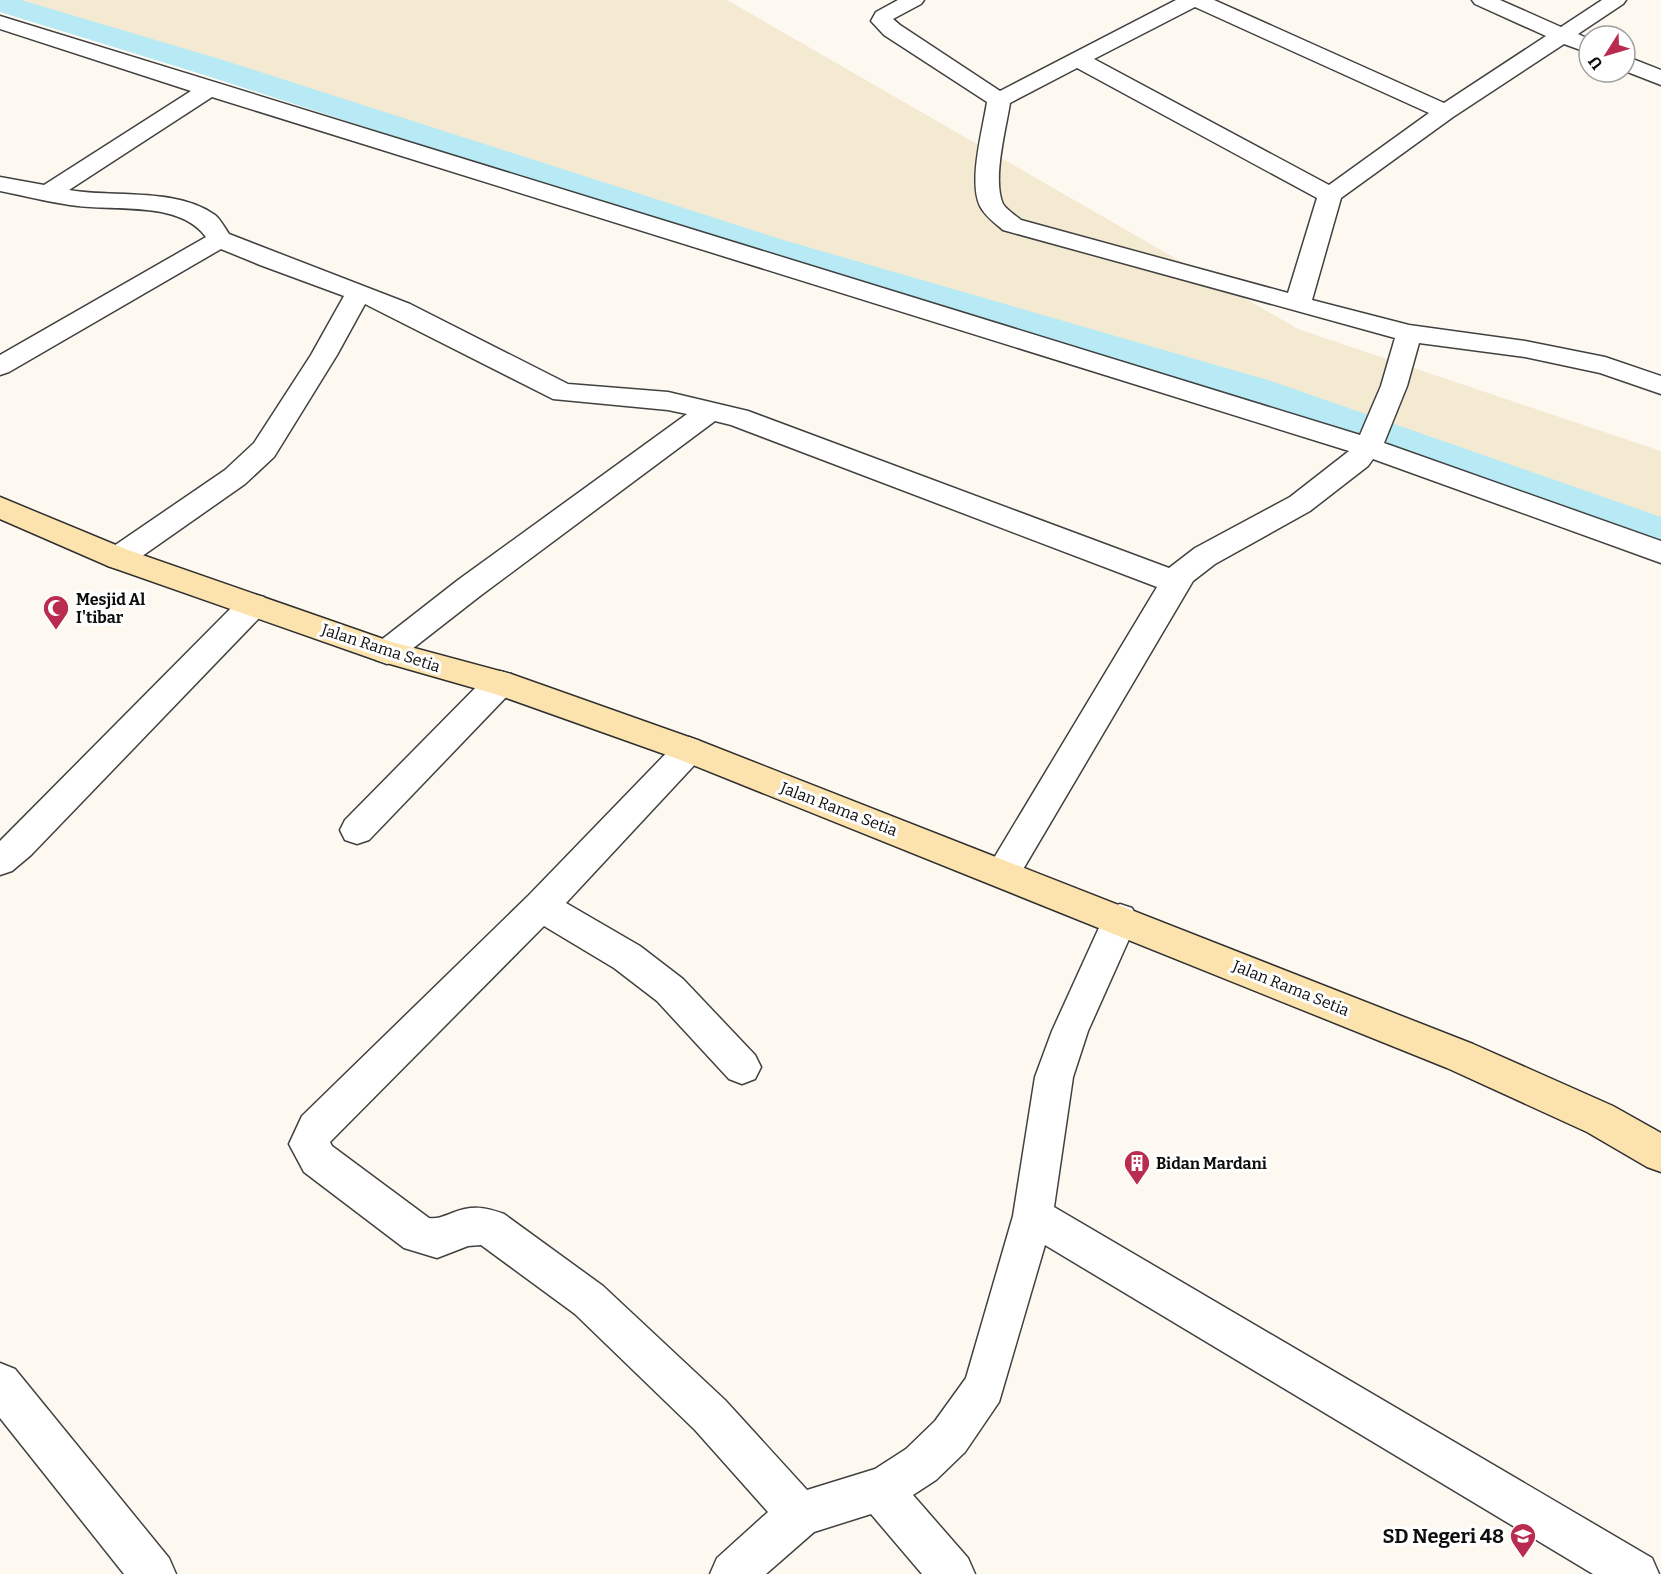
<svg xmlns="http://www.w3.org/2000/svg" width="1661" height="1574" font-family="Bitter,serif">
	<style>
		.farmland { fill: #f4e9d1 }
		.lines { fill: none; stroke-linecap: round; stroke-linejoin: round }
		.canal { fill: #b7eaf4; fill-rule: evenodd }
		.street-casing { stroke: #414141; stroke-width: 3 }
		.secondary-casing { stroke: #303030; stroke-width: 3 }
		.street { fill: #fff; fill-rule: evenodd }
		.secondary { fill: #fce3ae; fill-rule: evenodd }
		.labels { text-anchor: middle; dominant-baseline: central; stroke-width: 6; stroke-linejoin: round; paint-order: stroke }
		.poi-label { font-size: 16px; font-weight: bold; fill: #0e0e0e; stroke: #fff; text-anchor: start }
		.street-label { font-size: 16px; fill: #0e0e0e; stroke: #fff }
		.near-poi-label { font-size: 20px; font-weight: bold; fill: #0e0e0e; stroke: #fff; text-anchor: end }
	</style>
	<rect width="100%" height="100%" fill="#fef9f0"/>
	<path class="farmland" d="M 0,0 L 727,0 L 1298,329 L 1661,451 L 1661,538 L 1258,390 L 768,246 L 212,67 L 0,3 Z"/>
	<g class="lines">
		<path class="canal" d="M 0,0 L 21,0 L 223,60 L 780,239 L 1271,381 L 1661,517 L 1661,547 L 1245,399 L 756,253 L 201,74 L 0,12 Z"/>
		<g class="street-casing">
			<g id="street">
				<path d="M 898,0 L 924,0 L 921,4 L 893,19 L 900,25 L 1000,91 L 1176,0 L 1214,0 L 1444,103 L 1546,36 L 1475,4 L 1472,0 L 1500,0 L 1561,27 L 1602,0 L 1626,0 L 1623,4 L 1578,34 L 1589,39 L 1589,53 L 1564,44 L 1453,117 L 1341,198 L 1312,300 L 1409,325 L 1525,341 L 1605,357 L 1661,376 L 1661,394 L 1600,373 L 1525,357 L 1419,343 L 1407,386 L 1384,443 L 1661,541 L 1661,563 L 1373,459 L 1368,466 L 1310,511 L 1215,564 L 1193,581 L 1015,883 L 1003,887 L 991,883 L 986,873 L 991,863 L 1157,587 L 731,425 L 715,421 L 480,596 L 398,660 L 387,664 L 376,660 L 372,652 L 376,644 L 458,580 L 687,414 L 668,410 L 553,399 L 365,304 L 337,355 L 274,457 L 245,484 L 128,566 L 118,569 L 108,566 L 103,558 L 108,550 L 225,470 L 254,443 L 311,355 L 344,296 L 260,265 L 221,249 L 9,372 L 0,375 L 0,355 L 206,237 C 180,201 117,211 78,206 C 52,203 26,196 0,191 L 0,177 L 44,185 L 191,91 L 0,29 L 0,16 L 1360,435 L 1381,386 L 1395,338 L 1003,230 C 995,223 985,216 980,206 C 968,181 983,129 987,102 L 884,35 L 871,21 L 876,12 ZM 1195,7 L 1429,113 L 1329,185 L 1094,59 ZM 1077,68 L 1317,198 L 1288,293 L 1021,220 C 1015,215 1007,210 1003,204 C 992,180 1006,129 1010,103 ZM 212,97 L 1349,451 L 1290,497 L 1195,548 L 1169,568 L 748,411 L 668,392 L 568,384 L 410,304 L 229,234 C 225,228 220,219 215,215 C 176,187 113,198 69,190 Z"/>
				<path d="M 1625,56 L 1661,70 L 1661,85 L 1625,71 Z"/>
				<path d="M 253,594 L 264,597 L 268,605 L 264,613 L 31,855 L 12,871 L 0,875 L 0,841 L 242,597 Z"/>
				<path d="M 500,671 L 511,674 L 516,683 L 511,692 L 369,840 L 357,844 L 345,840 L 340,830 L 345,820 L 489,674 Z"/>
				<path d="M 689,737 L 700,741 L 705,750 L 700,759 L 566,903 L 640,946 L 683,979 L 755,1055 L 761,1067 L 755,1079 L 742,1084 L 729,1079 L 657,1001 L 614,968 L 544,926 L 330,1142 L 332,1146 L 429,1218 C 439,1219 444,1216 452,1213 C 472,1205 485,1207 504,1214 L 603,1286 L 725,1400 L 807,1490 L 875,1469 L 906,1449 L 935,1421 L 966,1378 L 1013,1216 L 1035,1077 L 1052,1031 L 1108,908 L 1120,904 L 1132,908 L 1138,919 L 1088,1031 L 1073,1077 L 1054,1207 L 1652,1558 L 1659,1574 L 1593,1574 L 1045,1245 L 999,1402 L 965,1452 L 936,1480 L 913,1495 L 968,1558 L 975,1574 L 922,1574 L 871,1514 L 814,1532 L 766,1574 L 710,1574 L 717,1558 L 768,1512 L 695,1430 L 575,1314 L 481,1245 L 468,1246 L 437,1258 L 404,1248 L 304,1172 L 289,1144 L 302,1116 L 529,895 L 678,741 Z"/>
				<path d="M 0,1363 L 15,1369 L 169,1558 L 176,1574 L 124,1574 L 0,1418 Z"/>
			</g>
		</g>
		<g class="secondary-casing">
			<path id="secondary" d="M 0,497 L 128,550 L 392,642 L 511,674 L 700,741 L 1473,1044 L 1613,1106 L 1661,1133 L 1661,1172 L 1647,1167 L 1587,1132 L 1447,1068 L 678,759 L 495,694 L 376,660 L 108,566 L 0,519 Z"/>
		</g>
		<use href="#street" class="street"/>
		<use href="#secondary" class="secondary"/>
	</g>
	<defs>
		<g id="mosque-pin" transform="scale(1.35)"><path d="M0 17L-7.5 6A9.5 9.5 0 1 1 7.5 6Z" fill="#b92b4f" stroke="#fff"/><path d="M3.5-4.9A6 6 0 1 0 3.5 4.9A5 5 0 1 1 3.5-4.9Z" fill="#fff"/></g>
		<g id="building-pin" transform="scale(1.35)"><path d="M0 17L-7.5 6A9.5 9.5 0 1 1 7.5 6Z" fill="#b92b4f" stroke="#fff"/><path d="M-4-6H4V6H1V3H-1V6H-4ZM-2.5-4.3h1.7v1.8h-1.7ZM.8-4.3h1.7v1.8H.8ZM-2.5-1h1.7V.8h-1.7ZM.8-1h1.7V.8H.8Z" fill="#fff"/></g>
		<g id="school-pin" transform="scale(1.35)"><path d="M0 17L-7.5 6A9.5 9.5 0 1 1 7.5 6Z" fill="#b92b4f" stroke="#fff"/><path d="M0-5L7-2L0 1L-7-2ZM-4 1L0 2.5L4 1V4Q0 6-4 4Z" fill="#fff"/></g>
	</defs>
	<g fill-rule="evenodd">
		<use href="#mosque-pin" x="56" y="608"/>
		<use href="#building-pin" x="1137" y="1163"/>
		<use href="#school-pin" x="1523" y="1536"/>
	</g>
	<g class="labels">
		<g class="poi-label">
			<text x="76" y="599">Mesjid Al<tspan x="76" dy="18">I'tibar</tspan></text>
			<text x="1156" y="1163">Bidan Mardani</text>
		</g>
		<g class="street-label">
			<text transform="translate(381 648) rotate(18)">Jalan Rama Setia</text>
			<text transform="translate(839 809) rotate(21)">Jalan Rama Setia</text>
			<text transform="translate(1291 988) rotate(22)">Jalan Rama Setia</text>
		</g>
		<g class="near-poi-label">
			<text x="1504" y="1536">SD Negeri 48</text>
		</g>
	</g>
	<g transform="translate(1607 54) rotate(233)"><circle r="28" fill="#ffffff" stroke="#9f9f9f" stroke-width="1.5"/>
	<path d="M0-4.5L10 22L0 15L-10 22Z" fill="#b92b4f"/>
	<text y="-9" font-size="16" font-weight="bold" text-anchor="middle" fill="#0e0e0e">U</text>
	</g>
</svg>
